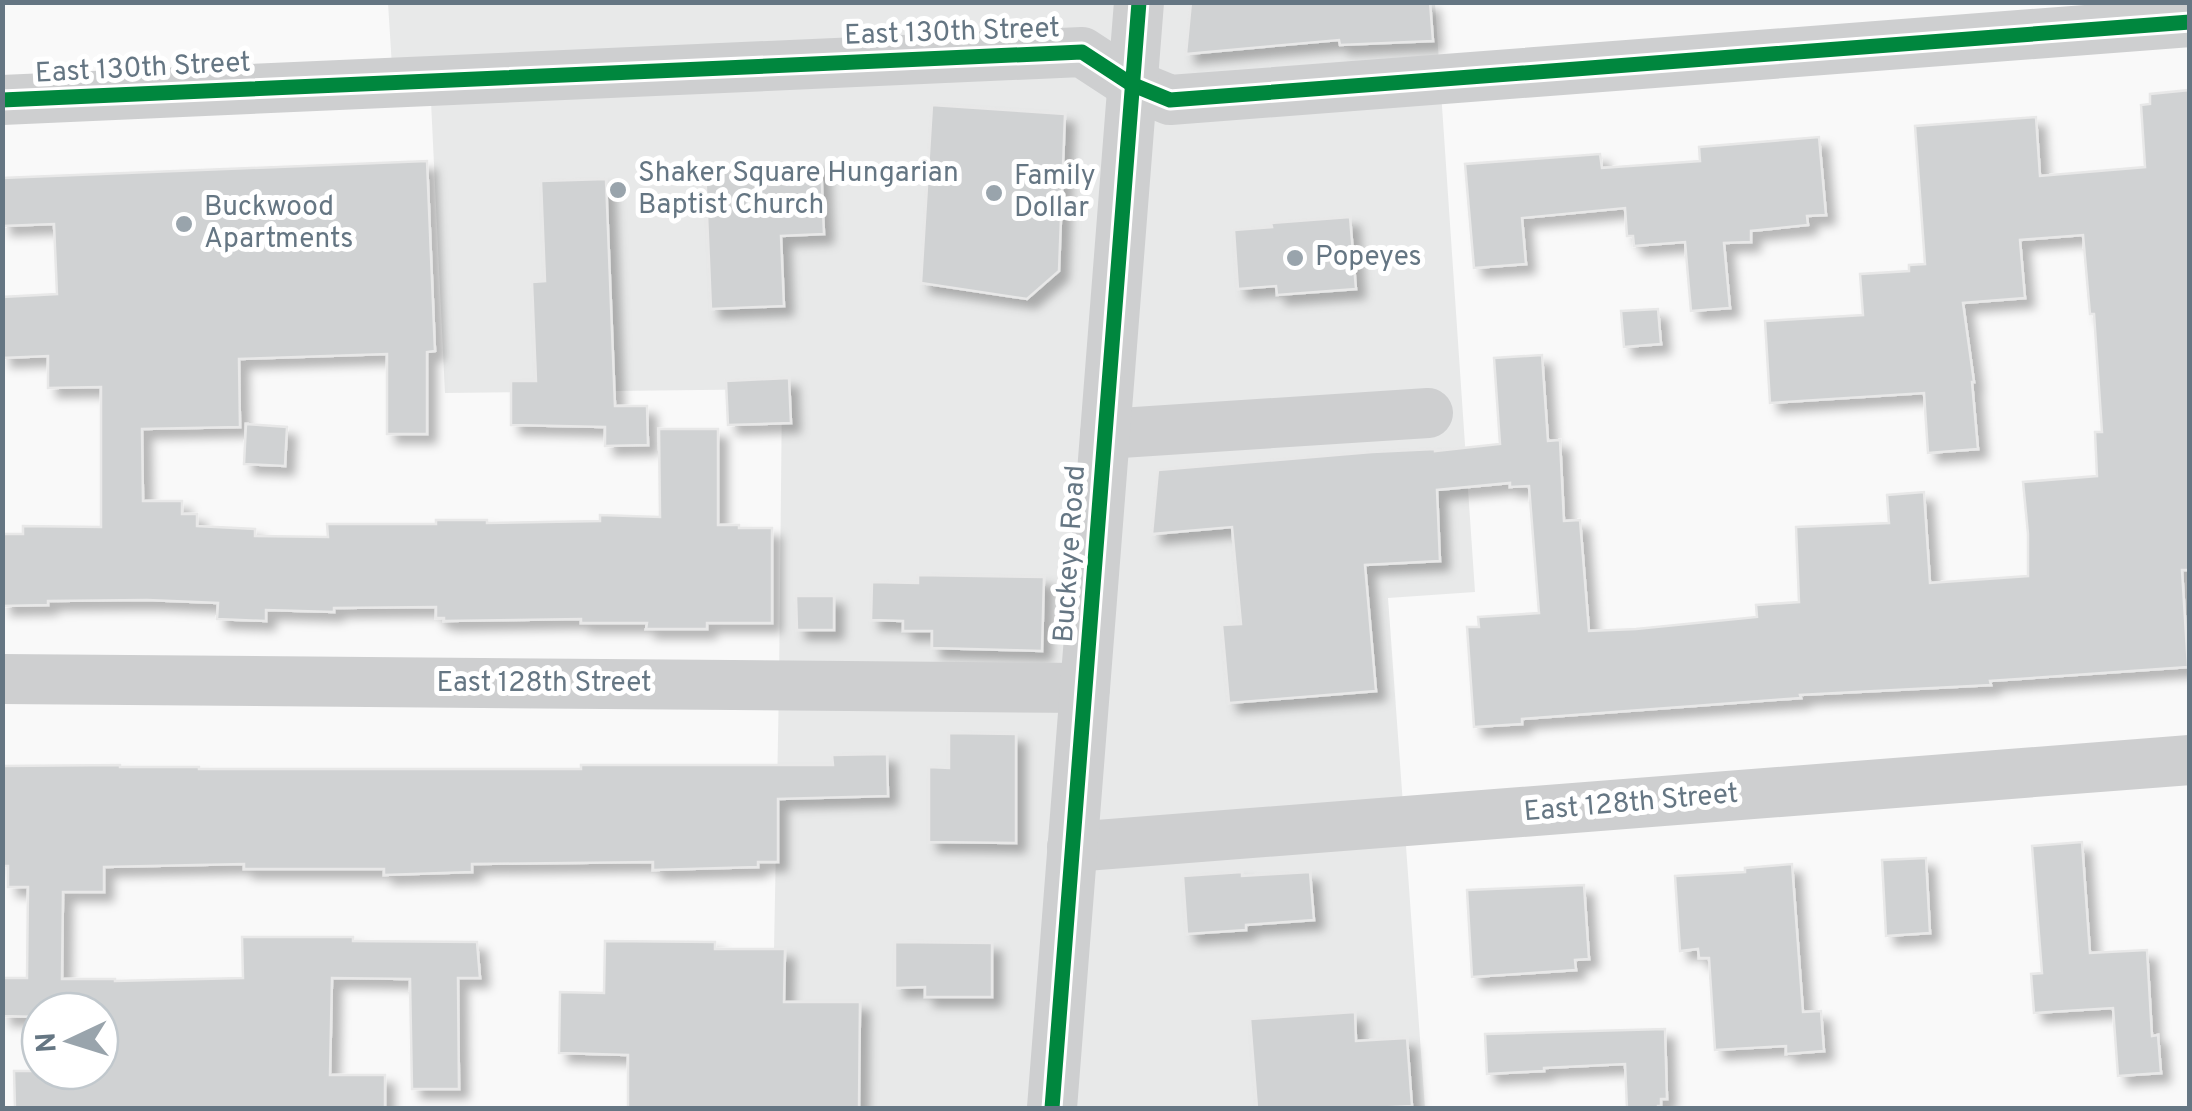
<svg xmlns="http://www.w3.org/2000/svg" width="2192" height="1111" font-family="Overpass,sans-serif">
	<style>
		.built { fill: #e8e9e9 }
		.building { fill: #d0d2d3; stroke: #e8e8e8; stroke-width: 2.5; filter: url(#shadow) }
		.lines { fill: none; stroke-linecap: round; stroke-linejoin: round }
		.minor { stroke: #cecfd0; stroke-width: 50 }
		.cycleway-casing { stroke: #fff; stroke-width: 21 }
		.cycleway { stroke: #00873e; stroke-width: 15 }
		.poi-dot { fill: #99a4ac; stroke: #fff; stroke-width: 4 }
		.labels { text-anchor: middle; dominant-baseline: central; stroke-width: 10; stroke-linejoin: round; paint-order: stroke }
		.street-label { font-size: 28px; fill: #657683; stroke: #fff }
		.poi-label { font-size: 28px; fill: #657683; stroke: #fff; text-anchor: start }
	</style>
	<defs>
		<filter id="shadow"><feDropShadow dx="9" dy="9" stdDeviation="5" flood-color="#0004"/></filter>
	</defs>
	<rect width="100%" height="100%" fill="#f9f9f9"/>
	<path class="built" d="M 388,3 L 1435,3 L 1475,592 L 1388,598 L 1425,1108 L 771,1108 L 779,685 L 782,389 L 445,393 L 430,81 L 393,83 Z"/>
	<g class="building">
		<path d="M 1191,2 L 1430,2 L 1433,41 L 1340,45 L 1339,40 L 1186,54 Z"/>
		<path d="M 2190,90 L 2190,570 L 2182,570 L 2188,667 L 1990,681 L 1991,685 L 1800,695 L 1801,698 L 1522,719 L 1522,724 L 1474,727 L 1467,627 L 1479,627 L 1478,617 L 1539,613 L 1529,486 L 1510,487 L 1510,483 L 1437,490 L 1440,561 L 1365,565 L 1376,691 L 1229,703 L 1222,625 L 1241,624 L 1232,527 L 1152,534 L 1158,470 L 1372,452 L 1435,449 L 1435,451 L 1500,444 L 1494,358 L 1542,355 L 1548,441 L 1560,440 L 1564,521 L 1580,520 L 1589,631 L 1636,629 L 1757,617 L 1756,605 L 1799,602 L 1796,527 L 1889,523 L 1887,495 L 1924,492 L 1930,583 L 2028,576 L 2028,534 L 2023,482 L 2097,476 L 2095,432 L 2102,432 L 2094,314 L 2090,314 L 2083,235 L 2020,240 L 2025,298 L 1963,303 L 1974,382 L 1972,382 L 1978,449 L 1928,453 L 1924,393 L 1770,403 L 1765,321 L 1863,315 L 1860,274 L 1909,271 L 1909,265 L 1925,264 L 1915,126 L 2036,117 L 2040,176 L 2145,167 L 2141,105 L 2150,104 L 2150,94 Z"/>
		<path d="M 932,105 L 1065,114 L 1059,271 L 1027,299 L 921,283 Z"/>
		<path d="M 1819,137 L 1826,215 L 1807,216 L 1808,225 L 1751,231 L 1751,242 L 1724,243 L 1730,308 L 1691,311 L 1685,242 L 1634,246 L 1633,236 L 1627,236 L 1625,208 L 1522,218 L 1526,264 L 1474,268 L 1465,164 L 1600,154 L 1602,168 L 1700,161 L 1699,147 Z"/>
		<path d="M 427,161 L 435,351 L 427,352 L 427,434 L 387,434 L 387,354 L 239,359 L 240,427 L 142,429 L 143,501 L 182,501 L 182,514 L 197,514 L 197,526 L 255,529 L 255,536 L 328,537 L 327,524 L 436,524 L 436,520 L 487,520 L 487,523 L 600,521 L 600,515 L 660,517 L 659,429 L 718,429 L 718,525 L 739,525 L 739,528 L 772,528 L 772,623 L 707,623 L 707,629 L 646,629 L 647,623 L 581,623 L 581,619 L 444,621 L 444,618 L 436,618 L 436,607 L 334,608 L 334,612 L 266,610 L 266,621 L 217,619 L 218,603 L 147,600 L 48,601 L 48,605 L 2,606 L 2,534 L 23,534 L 23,526 L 101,527 L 101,387 L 48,388 L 48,356 L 2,358 L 2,297 L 57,294 L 54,224 L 2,226 L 2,178 Z"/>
		<path d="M 821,162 L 824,234 L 781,236 L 784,306 L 711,309 L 705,167 Z"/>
		<path d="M 606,179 L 615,406 L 647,406 L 648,445 L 605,446 L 605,427 L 511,425 L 511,381 L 536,381 L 532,282 L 545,281 L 541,181 Z"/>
		<path d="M 1350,217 L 1356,289 L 1277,295 L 1276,286 L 1238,289 L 1234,230 L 1272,227 L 1271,223 Z"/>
		<path d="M 1658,309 L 1661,344 L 1624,347 L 1621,311 Z"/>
		<path d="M 789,378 L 791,423 L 728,425 L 726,381 Z"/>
		<path d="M 246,424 L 287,427 L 285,466 L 244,464 Z"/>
		<path d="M 918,575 L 1044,577 L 1042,651 L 932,648 L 932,631 L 903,631 L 903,621 L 871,620 L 872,582 L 918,583 Z"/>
		<path d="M 796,596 L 834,596 L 834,630 L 797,630 Z"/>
		<path d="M 949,733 L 1016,734 L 1016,843 L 929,842 L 929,767 L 949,768 Z"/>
		<path d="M 887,754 L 888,796 L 778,799 L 778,862 L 758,862 L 758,867 L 653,870 L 653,862 L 472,864 L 472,872 L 384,875 L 384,869 L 244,869 L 244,864 L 104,867 L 104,892 L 63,892 L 62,979 L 115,979 L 115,981 L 243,978 L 242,937 L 353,937 L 353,941 L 477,942 L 480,978 L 458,978 L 459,1089 L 412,1089 L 410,979 L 332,978 L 330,1075 L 385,1075 L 385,1108 L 15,1108 L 14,1071 L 100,1071 L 100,1011 L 40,1011 L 40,1017 L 2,1016 L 2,978 L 27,978 L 28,887 L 8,887 L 8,866 L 2,866 L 2,766 L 120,765 L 120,767 L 199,767 L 199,769 L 581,769 L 581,765 L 833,765 L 832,755 Z"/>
		<path d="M 2082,842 L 2090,953 L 2147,950 L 2152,1036 L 2158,1035 L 2161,1073 L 2118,1076 L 2113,1008 L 2034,1013 L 2031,974 L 2042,973 L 2032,846 Z"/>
		<path d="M 1926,858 L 1930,933 L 1886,936 L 1882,860 Z"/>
		<path d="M 1792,864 L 1803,1012 L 1821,1011 L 1824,1051 L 1786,1054 L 1786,1046 L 1715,1050 L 1709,958 L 1699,958 L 1698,949 L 1680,951 L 1675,876 L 1745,872 L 1745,868 Z"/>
		<path d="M 1242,872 L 1242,876 L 1310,872 L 1314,920 L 1246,925 L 1246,930 L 1187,934 L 1183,876 Z"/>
		<path d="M 1584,885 L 1589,959 L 1575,960 L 1576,970 L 1472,977 L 1467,890 Z"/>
		<path d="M 605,941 L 715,942 L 715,949 L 785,949 L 784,1002 L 860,1002 L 859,1108 L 628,1108 L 628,1055 L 559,1053 L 560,992 L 604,993 Z"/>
		<path d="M 895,942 L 992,943 L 992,997 L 925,997 L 925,987 L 895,988 Z"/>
		<path d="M 1355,1012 L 1356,1041 L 1407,1038 L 1412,1106 L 1373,1108 L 1257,1108 L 1250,1019 Z"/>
		<path d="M 1665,1029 L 1667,1099 L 1661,1099 L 1661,1106 L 1658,1106 L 1658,1108 L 1627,1108 L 1625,1064 L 1544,1068 L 1544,1071 L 1487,1074 L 1485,1034 Z"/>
	</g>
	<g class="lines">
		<g class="minor">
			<path d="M 2,100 L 1082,52 L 1131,84 L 1170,100 L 2190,22"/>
			<path d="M 1105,434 L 1428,413"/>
			<path d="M 2,679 L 1085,688"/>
			<path d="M 1072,847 L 2190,760"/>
			<path d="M 1052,1108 L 1139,2"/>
		</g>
		<g class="cycleway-casing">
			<g id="cycleway">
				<path d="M 2,100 L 1082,52 L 1131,84 L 1170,100 L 2190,22"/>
				<path d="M 1052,1108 L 1139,2"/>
			</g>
		</g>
		<use href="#cycleway" class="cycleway"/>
	</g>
	<g class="poi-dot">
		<circle cx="618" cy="190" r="10"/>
		<circle cx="994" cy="193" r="10"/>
		<circle cx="184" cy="224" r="10"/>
		<circle cx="1295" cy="258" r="10"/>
	</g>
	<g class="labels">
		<g class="street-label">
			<text transform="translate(952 33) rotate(-2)">East 130th Street</text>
			<text transform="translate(143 69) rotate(-3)">East 130th Street</text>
			<text transform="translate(1071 554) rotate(-86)">Buckeye Road</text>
			<text x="544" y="684">East 128th Street</text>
			<text transform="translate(1631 804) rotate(-5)">East 128th Street</text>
		</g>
		<g class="poi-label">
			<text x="638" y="174">Shaker Square Hungarian<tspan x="638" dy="32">Baptist Church</tspan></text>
			<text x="1014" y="177">Family<tspan x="1014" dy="32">Dollar</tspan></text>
			<text x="204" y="208">Buckwood<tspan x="204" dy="32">Apartments</tspan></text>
			<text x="1315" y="258">Popeyes</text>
		</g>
	</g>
	<rect width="2192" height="1111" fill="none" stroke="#657683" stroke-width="10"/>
	<g transform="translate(70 1041) rotate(266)"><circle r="48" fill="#ffffff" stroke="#c1c8cd" stroke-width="2.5"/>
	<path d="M0-8L18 38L0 25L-18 38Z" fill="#99a4ac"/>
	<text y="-15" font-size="28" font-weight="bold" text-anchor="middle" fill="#657683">N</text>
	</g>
</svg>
